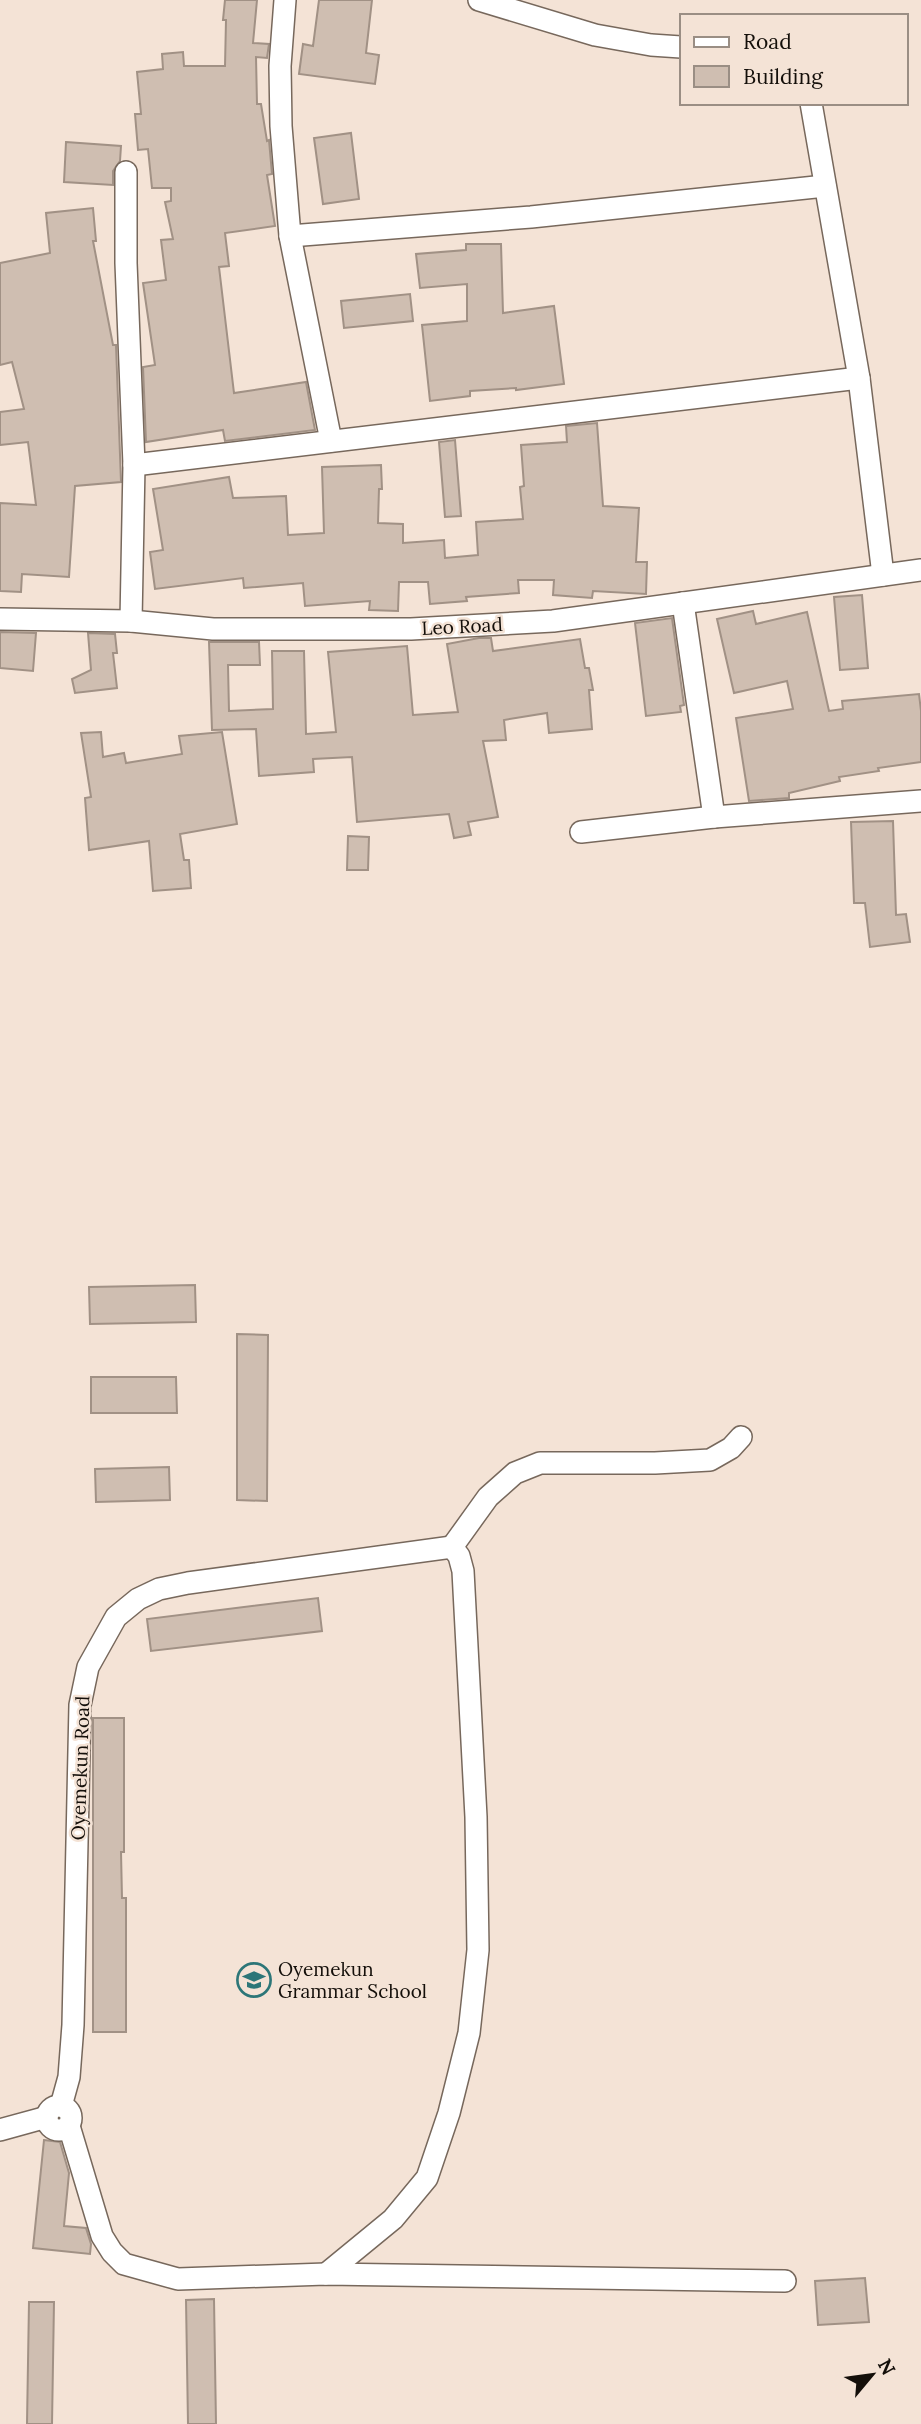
<svg xmlns="http://www.w3.org/2000/svg" width="921" height="2424" font-family="Lora,serif">
	<style>
		.building { fill: #cfbeb1; stroke: #a19185; stroke-width: 2 }
		.lines { fill: none; stroke-linecap: round; stroke-linejoin: round }
		.minor-casing { stroke: #77685c; stroke-width: 24 }
		.minor { stroke: #fff; stroke-width: 21 }
		.labels { text-anchor: middle; dominant-baseline: central; stroke-width: 5; stroke-linejoin: round; paint-order: stroke }
		.street-label { font-size: 19px; fill: #140f0a; stroke: #f4e3d6 }
		.poi-label { font-size: 19px; fill: #140f0a; stroke: #f4e3d6; text-anchor: start }
	</style>
	<rect width="100%" height="100%" fill="#f4e3d6"/>
	<g class="building">
		<path d="M 225,0 L 257,0 L 253,43 L 269,44 L 267,58 L 256,57 L 257,104 L 261,104 L 267,141 L 269,140 L 272,174 L 267,175 L 275,226 L 225,233 L 229,266 L 219,267 L 234,393 L 306,382 L 315,430 L 225,441 L 223,430 L 146,442 L 143,367 L 155,365 L 143,283 L 166,280 L 161,240 L 173,239 L 165,202 L 171,201 L 171,188 L 152,188 L 148,149 L 138,150 L 135,114 L 141,114 L 137,72 L 163,69 L 162,54 L 183,52 L 184,66 L 225,66 L 226,20 L 223,20 Z"/>
		<path d="M 319,0 L 372,0 L 366,53 L 379,55 L 375,84 L 299,74 L 303,44 L 313,46 Z"/>
		<path d="M 351,133 L 359,199 L 323,204 L 314,138 Z"/>
		<path d="M 66,142 L 121,146 L 120,161 L 113,171 L 113,185 L 64,182 Z"/>
		<path d="M 93,208 L 96,241 L 93,241 L 113,345 L 116,345 L 121,482 L 75,486 L 69,577 L 22,574 L 21,592 L 0,591 L 0,503 L 36,505 L 28,442 L 0,445 L 0,412 L 24,409 L 12,362 L 0,365 L 0,263 L 50,253 L 46,213 Z"/>
		<path d="M 466,244 L 501,244 L 503,313 L 554,306 L 564,384 L 516,390 L 516,388 L 470,391 L 470,396 L 430,401 L 422,325 L 467,321 L 467,284 L 420,288 L 416,254 L 466,250 Z"/>
		<path d="M 410,294 L 413,321 L 344,328 L 341,301 Z"/>
		<path d="M 597,423 L 603,506 L 639,508 L 636,562 L 647,562 L 646,594 L 593,591 L 592,598 L 553,595 L 554,580 L 518,580 L 519,593 L 466,597 L 467,601 L 430,604 L 428,582 L 399,582 L 398,611 L 369,610 L 370,601 L 305,606 L 303,583 L 244,588 L 243,578 L 155,589 L 150,552 L 163,550 L 153,489 L 229,477 L 233,498 L 286,496 L 288,535 L 324,533 L 322,467 L 381,465 L 382,489 L 379,489 L 378,523 L 403,524 L 403,543 L 444,540 L 445,558 L 478,555 L 476,522 L 523,519 L 520,487 L 524,486 L 521,445 L 567,442 L 566,426 Z"/>
		<path d="M 455,440 L 461,516 L 445,517 L 439,442 Z"/>
		<path d="M 862,595 L 868,668 L 840,670 L 834,597 Z"/>
		<path d="M 753,611 L 756,624 L 807,612 L 829,711 L 843,709 L 842,701 L 919,694 L 921,711 L 921,762 L 878,768 L 879,771 L 839,777 L 840,781 L 789,793 L 789,798 L 749,801 L 736,718 L 793,709 L 787,681 L 734,693 L 717,619 Z"/>
		<path d="M 672,618 L 684,705 L 680,706 L 681,712 L 646,716 L 635,623 Z"/>
		<path d="M 0,632 L 36,633 L 33,671 L 0,668 Z"/>
		<path d="M 88,633 L 115,634 L 117,653 L 113,653 L 117,688 L 75,693 L 72,679 L 91,670 Z"/>
		<path d="M 479,638 L 491,638 L 493,651 L 580,639 L 585,668 L 589,668 L 593,690 L 589,690 L 592,729 L 549,733 L 547,713 L 504,720 L 506,740 L 483,741 L 498,817 L 468,822 L 471,835 L 454,838 L 449,814 L 357,822 L 352,757 L 313,759 L 314,772 L 259,776 L 256,729 L 212,730 L 209,642 L 259,642 L 260,665 L 228,665 L 229,711 L 273,709 L 272,651 L 304,651 L 306,734 L 336,732 L 328,652 L 407,646 L 413,715 L 458,712 L 447,644 Z"/>
		<path d="M 101,732 L 103,757 L 124,753 L 126,763 L 182,754 L 179,736 L 222,732 L 237,824 L 180,834 L 184,860 L 189,860 L 191,888 L 153,891 L 149,841 L 89,850 L 85,798 L 91,797 L 81,733 Z"/>
		<path d="M 893,821 L 896,915 L 906,914 L 910,942 L 870,947 L 865,903 L 854,903 L 851,822 Z"/>
		<path d="M 348,836 L 369,837 L 368,870 L 347,870 Z"/>
		<path d="M 195,1285 L 196,1322 L 90,1324 L 89,1287 Z"/>
		<path d="M 237,1334 L 268,1335 L 267,1501 L 237,1500 Z"/>
		<path d="M 91,1377 L 176,1377 L 177,1413 L 91,1413 Z"/>
		<path d="M 169,1467 L 170,1500 L 96,1502 L 95,1469 Z"/>
		<path d="M 318,1598 L 322,1631 L 151,1651 L 147,1619 Z"/>
		<path d="M 93,1718 L 124,1718 L 124,1852 L 121,1852 L 122,1898 L 126,1898 L 126,2032 L 93,2032 Z"/>
		<path d="M 44,2140 L 60,2142 L 69,2173 L 64,2226 L 86,2228 L 91,2244 L 90,2254 L 33,2248 Z"/>
		<path d="M 865,2278 L 869,2322 L 818,2325 L 815,2281 Z"/>
		<path d="M 214,2299 L 216,2424 L 188,2424 L 186,2300 Z"/>
		<path d="M 29,2302 L 54,2302 L 52,2424 L 27,2424 Z"/>
	</g>
	<g class="lines">
		<g class="minor-casing">
			<g id="minor">
				<path d="M 285,0 L 280,66 L 281,126 L 290,236 L 331,441"/>
				<path d="M 479,0 L 595,35 L 651,45 L 681,47"/>
				<path d="M 811,103 L 859,378 L 883,575"/>
				<path d="M 126,172 L 126,263 L 134,465 L 131,621"/>
				<path d="M 290,236 L 531,217 L 825,186"/>
				<path d="M 134,465 L 859,378"/>
				<path d="M 683,603 L 714,817"/>
				<path d="M 0,619 L 131,621 L 213,629 L 411,629 L 553,621 L 921,570"/>
				<path d="M 581,832 L 714,817 L 921,801"/>
				<path d="M 452,1547 L 488,1497 L 515,1473 L 540,1463 L 655,1463 L 710,1460 L 731,1448 L 741,1437"/>
				<circle cx="59" cy="2118" r="12"/>
				<path d="M 61,2106 L 69,2077 L 73,2025 L 80,1705 L 88,1667 L 116,1617 L 138,1599 L 159,1589 L 188,1583 L 452,1547"/>
				<path d="M 69,2126 L 102,2236 L 112,2252 L 124,2264 L 178,2279 L 326,2274 L 785,2281"/>
				<path d="M 0,2130 L 47,2117"/>
				<path d="M 326,2274 L 393,2219 L 427,2178 L 449,2113 L 469,2033 L 478,1950 L 476,1817 L 463,1571 L 459,1556 L 452,1547"/>
			</g>
		</g>
		<use href="#minor" class="minor"/>
	</g>
	<defs>
		<g id="school-ring" transform="scale(1.75)"><circle r="9.5" fill="#f4e3d6" stroke="#2c7678" stroke-width="1.5"/><path d="M0-5L7-2L0 1L-7-2ZM-4 1L0 2.5L4 1V4Q0 6-4 4Z" fill="#2c7678"/></g>
	</defs>
	<g fill-rule="evenodd">
		<use href="#school-ring" x="254" y="1980"/>
	</g>
	<g class="labels">
		<g class="street-label">
			<text transform="translate(462 626) rotate(-3)">Leo Road</text>
			<text transform="translate(80 1768) rotate(-88)">Oyemekun Road</text>
		</g>
		<g class="poi-label">
			<text x="278" y="1969">Oyemekun<tspan x="278" dy="22">Grammar School</tspan></text>
		</g>
	</g>
	<rect x="680" y="14" width="228" height="91" fill="#f4e3d6" stroke="#9a8e84" stroke-width="2"/>
	<rect x="694" y="37" width="35" height="10" fill="#ffffff" stroke="#9a8e84" stroke-width="2"/>
	<text x="743" y="49" font-size="21" fill="#140f0a">Road</text>
	<rect x="694" y="66" width="35" height="21" fill="#cfbeb1" stroke="#9a8e84" stroke-width="2"/>
	<text x="743" y="84" font-size="21" fill="#140f0a">Building</text>
	<g transform="translate(872 2375) rotate(61)" stroke="#f4e3d6" stroke-width="5" paint-order="stroke">
	<path d="M0-5L12 26L0 18L-12 26Z" fill="#140f0a"/>
	<text y="-10" font-size="19" font-weight="bold" text-anchor="middle" fill="#140f0a">N</text>
	</g>
</svg>
